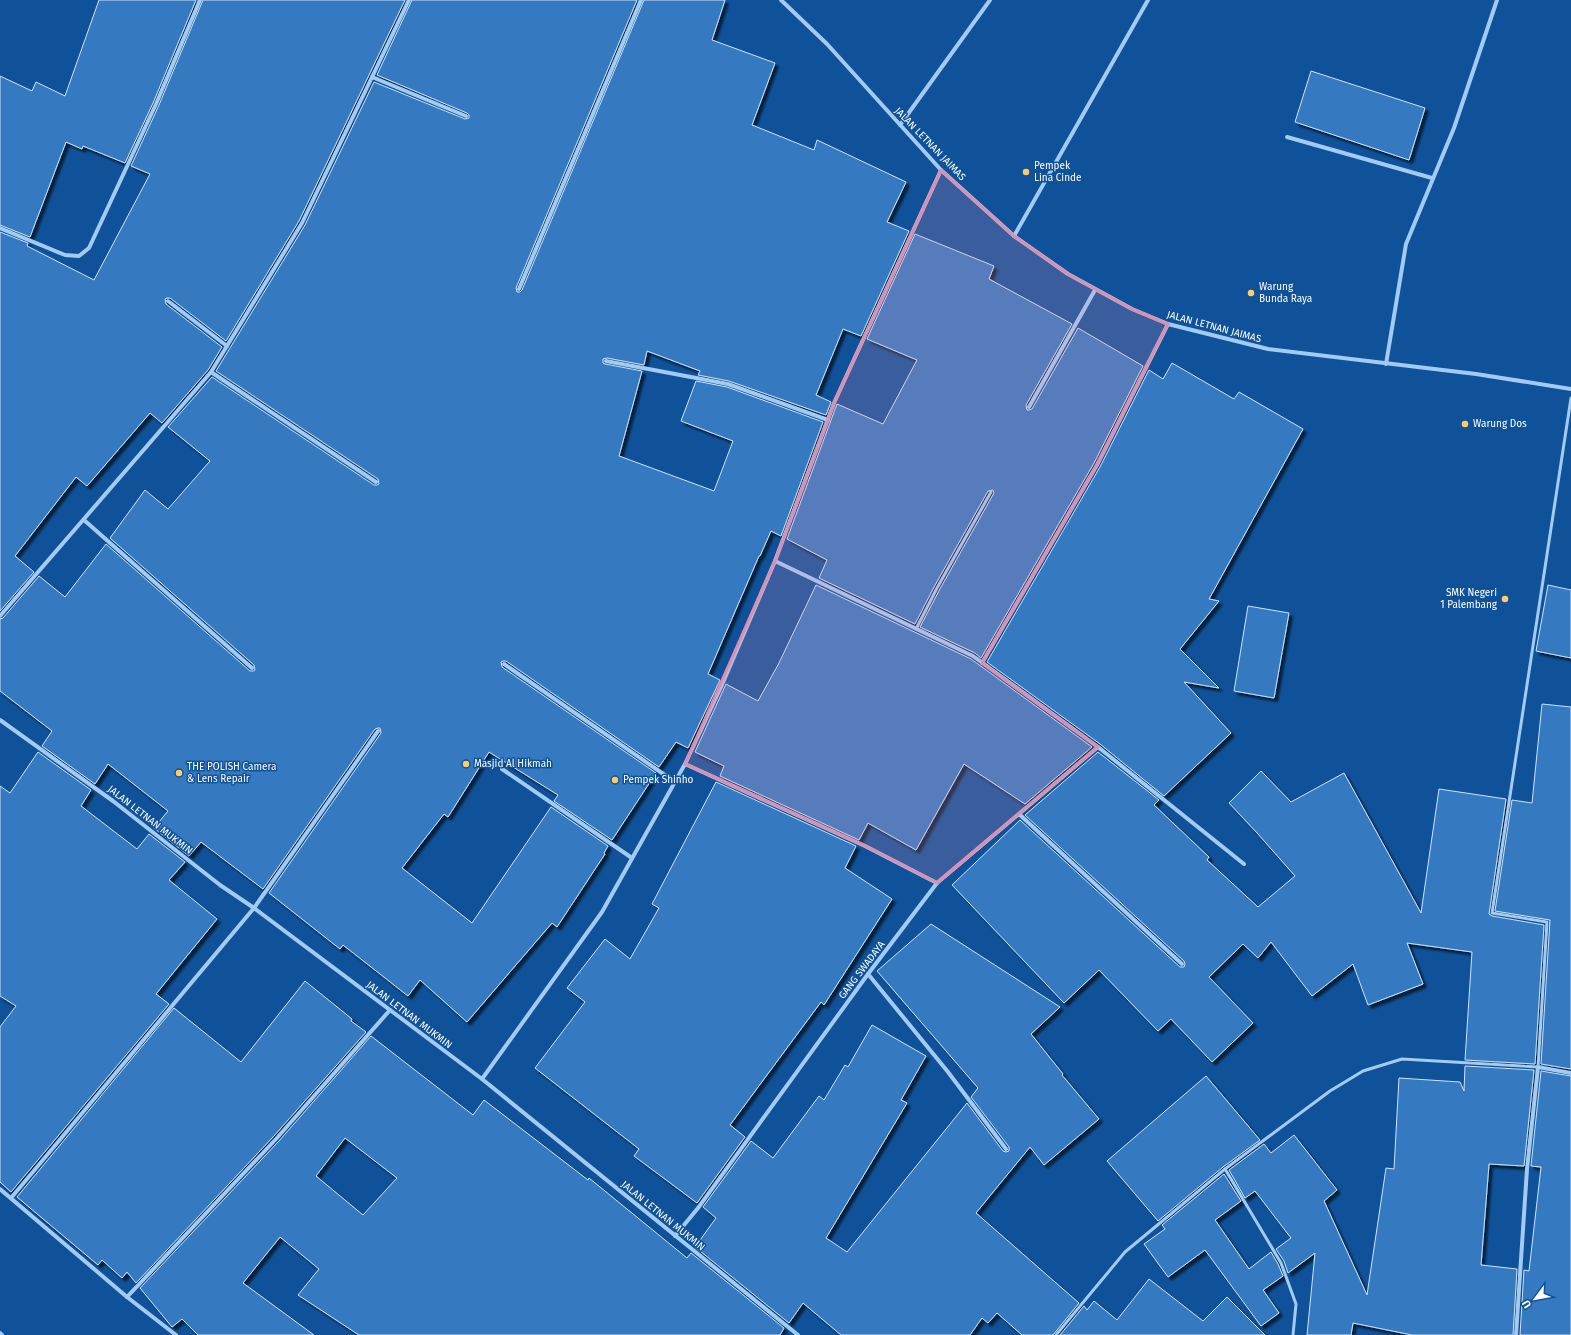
<svg xmlns="http://www.w3.org/2000/svg" width="1571" height="1335" font-family="'Fira Sans',sans-serif">
	<style>
		.building { fill: #3479c0; stroke: #cbe4fe; fill-rule: evenodd; filter: url(#shadow) }
		.lines { fill: none; stroke-linecap: round; stroke-linejoin: round }
		.lane { stroke: #a2cbf4; stroke-width: 3 }
		.street { stroke: #a2cbf4; stroke-width: 4 }
		.marked { fill: #e08cad; fill-opacity: 0.2; stroke: #e08cad; stroke-width: 3; stroke-linejoin: round }
		.poi-dot { fill: #fc6; stroke: #105299; stroke-width: 1.5 }
		.labels { text-anchor: middle; dominant-baseline: central; stroke-width: 3; stroke-linejoin: round; paint-order: stroke }
		.street-label { font-size: 10px; fill: #fff; stroke: #105299 }
		.poi-label { font-size: 10px; fill: #fff; stroke: #105299; text-anchor: start }
	</style>
	<defs>
		<filter id="shadow"><feDropShadow dx="3.5" dy="3.5" stdDeviation="1" flood-color="#0009"/></filter>
	</defs>
	<rect width="100%" height="100%" fill="#105299"/>
	<g class="building">
		<path d="M 99,0 L 196,0 L 153,103 L 125,163 L 83,146 L 82,149 L 66,142 L 30,237 L 0,225 L 0,76 L 32,91 L 36,82 L 65,96 Z"/>
		<path d="M 203,0 L 405,0 L 299,221 L 226,341 L 170,298 L 167,298 L 165,299 L 166,304 L 222,347 L 208,370 L 162,423 L 150,413 L 87,486 L 76,477 L 15,556 L 34,572 L 0,611 L 0,232 L 28,243 L 27,246 L 94,280 L 150,174 L 131,166 L 159,105 Z"/>
		<path d="M 412,0 L 637,0 L 516,288 L 517,292 L 520,292 L 522,290 L 644,0 L 725,0 L 712,40 L 775,63 L 752,125 L 814,150 L 817,140 L 906,182 L 887,222 L 909,231 L 861,336 L 843,329 L 816,395 L 831,402 L 826,415 L 729,381 L 698,375 L 700,371 L 647,351 L 644,365 L 607,358 L 603,359 L 603,363 L 605,364 L 642,371 L 619,456 L 714,491 L 733,441 L 681,421 L 696,381 L 727,387 L 823,422 L 781,536 L 771,531 L 760,556 L 759,556 L 708,674 L 720,680 L 688,748 L 676,742 L 659,767 L 506,661 L 503,661 L 501,662 L 502,667 L 656,773 L 612,840 L 554,801 L 558,795 L 489,752 L 448,817 L 444,814 L 402,868 L 472,923 L 551,807 L 608,846 L 604,853 L 605,854 L 557,927 L 552,923 L 467,1022 L 420,980 L 408,996 L 343,945 L 340,949 L 269,893 L 381,733 L 380,728 L 378,728 L 375,729 L 263,889 L 201,842 L 189,856 L 154,828 L 168,811 L 108,764 L 95,784 L 42,746 L 52,731 L 0,691 L 0,619 L 3,618 L 39,576 L 65,597 L 106,544 L 250,671 L 253,671 L 255,670 L 254,665 L 110,538 L 145,490 L 168,509 L 210,461 L 168,427 L 212,377 L 374,485 L 377,485 L 379,484 L 378,479 L 216,371 L 305,225 L 374,82 L 465,119 L 469,118 L 469,115 L 467,113 L 377,75 Z"/>
		<path d="M 1311,71 L 1425,108 L 1409,160 L 1295,122 Z"/>
		<path d="M 915,234 L 994,266 L 989,279 L 1072,324 L 1026,405 L 1027,410 L 1029,410 L 1032,409 L 1078,328 L 1143,366 L 1094,463 L 981,658 L 975,653 L 920,627 L 940,589 L 994,493 L 993,490 L 988,491 L 934,587 L 915,624 L 819,578 L 827,560 L 787,539 L 837,404 L 883,424 L 917,360 L 867,339 Z"/>
		<path d="M 1172,363 L 1234,399 L 1239,392 L 1303,429 L 1209,599 L 1219,601 L 1180,649 L 1219,688 L 1184,682 L 1231,733 L 1164,796 L 1100,744 L 987,662 L 1100,467 L 1149,370 L 1163,379 Z"/>
		<path d="M 816,585 L 971,659 L 1092,747 L 1025,804 L 964,764 L 916,850 L 868,823 L 859,840 L 720,776 L 724,766 L 695,752 L 726,684 L 758,701 L 779,663 Z"/>
		<path d="M 1548,585 L 1571,590 L 1571,658 L 1536,651 Z"/>
		<path d="M 1248,606 L 1289,613 L 1274,698 L 1234,691 Z"/>
		<path d="M 1542,704 L 1571,707 L 1571,1069 L 1541,1064 L 1550,920 L 1495,911 L 1512,800 L 1532,803 Z"/>
		<path d="M 38,752 L 91,790 L 81,806 L 137,849 L 149,834 L 185,862 L 169,880 L 217,919 L 156,994 L 169,1004 L 11,1192 L 0,1182 L 0,1027 L 16,1006 L 0,996 L 0,786 L 10,793 Z"/>
		<path d="M 1098,752 L 1159,800 L 1154,805 L 1209,857 L 1207,860 L 1258,907 L 1295,876 L 1258,834 L 1229,803 L 1261,771 L 1291,802 L 1344,773 L 1421,913 L 1439,789 L 1506,799 L 1489,914 L 1492,916 L 1544,925 L 1535,1064 L 1465,1060 L 1472,952 L 1407,943 L 1423,984 L 1368,1005 L 1353,964 L 1312,996 L 1271,942 L 1258,958 L 1243,944 L 1209,977 L 1253,1023 L 1212,1062 L 1171,1019 L 1158,1031 L 1099,970 L 1064,1003 L 952,885 L 1020,820 L 1180,967 L 1184,967 L 1185,964 L 1184,961 L 1025,815 Z"/>
		<path d="M 716,782 L 856,846 L 845,868 L 892,899 L 824,1005 L 821,1002 L 730,1125 L 745,1137 L 697,1203 L 634,1156 L 639,1149 L 535,1068 L 585,1002 L 567,988 L 605,939 L 630,959 L 659,908 L 652,904 Z"/>
		<path d="M 931,924 L 1060,1007 L 1031,1034 L 1063,1074 L 1062,1075 L 1099,1119 L 1044,1165 L 1030,1147 L 976,1213 L 1079,1303 L 1053,1335 L 1022,1335 L 997,1313 L 988,1323 L 982,1318 L 970,1335 L 841,1335 L 803,1303 L 789,1323 L 695,1247 L 716,1218 L 703,1207 L 751,1141 L 773,1158 L 819,1096 L 824,1100 L 845,1065 L 848,1067 L 872,1025 L 926,1056 L 901,1100 L 907,1103 L 826,1238 L 847,1252 L 967,1103 L 1003,1151 L 1006,1152 L 1009,1151 L 1009,1147 L 971,1097 L 978,1088 L 877,971 Z"/>
		<path d="M 305,981 L 352,1019 L 351,1021 L 366,1032 L 273,1137 L 136,1283 L 127,1272 L 122,1278 L 102,1260 L 98,1265 L 17,1197 L 174,1008 L 241,1062 Z"/>
		<path d="M 371,1036 L 473,1115 L 484,1100 L 588,1180 L 589,1178 L 687,1258 L 691,1253 L 784,1328 L 780,1335 L 359,1335 L 298,1295 L 319,1269 L 280,1237 L 243,1283 L 314,1335 L 198,1335 L 182,1319 L 172,1327 L 140,1288 L 279,1141 ZM 345,1138 L 397,1178 L 363,1215 L 316,1176 Z"/>
		<path d="M 1465,1066 L 1534,1070 L 1524,1166 L 1489,1164 L 1481,1265 L 1517,1269 L 1513,1335 L 1412,1335 L 1353,1323 L 1351,1335 L 1307,1335 L 1315,1253 L 1288,1273 L 1284,1261 L 1276,1249 L 1291,1238 L 1255,1191 L 1245,1198 L 1229,1170 L 1264,1144 L 1271,1153 L 1294,1135 L 1337,1190 L 1324,1201 L 1367,1295 L 1386,1168 L 1394,1169 L 1399,1078 L 1460,1082 L 1464,1091 Z"/>
		<path d="M 1541,1071 L 1571,1076 L 1571,1335 L 1520,1335 L 1524,1270 L 1529,1271 L 1541,1167 L 1531,1166 Z"/>
		<path d="M 1206,1076 L 1260,1140 L 1223,1167 L 1158,1221 L 1107,1161 Z"/>
		<path d="M 1224,1174 L 1241,1201 L 1215,1220 L 1249,1269 L 1271,1252 L 1278,1264 L 1283,1276 L 1263,1290 L 1279,1313 L 1261,1326 L 1205,1250 L 1168,1277 L 1144,1244 L 1165,1229 L 1162,1225 Z"/>
		<path d="M 1149,1279 L 1203,1321 L 1227,1297 L 1265,1335 L 1060,1335 L 1084,1306 L 1087,1310 L 1094,1301 L 1117,1320 Z"/>
	</g>
	<g class="lines">
		<g class="lane">
			<path d="M 916,629 L 937,588 L 991,492"/>
			<path d="M 1225,1169 L 1281,1263 L 1296,1304 L 1293,1335"/>
			<path d="M 1056,1335 L 1125,1252 L 1225,1169 L 1330,1091 L 1363,1071 L 1402,1059 L 1538,1067 L 1547,922 L 1492,913 L 1571,398"/>
		</g>
		<g class="street">
			<path d="M 781,0 L 827,44 L 941,170 L 1014,236 L 1068,274 L 1132,309 L 1168,324 L 1268,349 L 1476,374 L 1571,389"/>
			<path d="M 372,77 L 466,116"/>
			<path d="M 900,125 L 990,0"/>
			<path d="M 1287,137 L 1432,178"/>
			<path d="M 0,228 L 65,255 L 79,256 L 89,248 L 156,104 L 200,0"/>
			<path d="M 1014,236 L 1148,0"/>
			<path d="M 519,289 L 641,0"/>
			<path d="M 168,301 L 227,346"/>
			<path d="M 606,361 L 728,384 L 828,420"/>
			<path d="M 1386,364 L 1406,244 L 1454,128 L 1497,0"/>
			<path d="M 211,372 L 376,482"/>
			<path d="M 1029,407 L 1095,290"/>
			<path d="M 84,520 L 252,668"/>
			<path d="M 775,561 L 973,656 L 1098,747 L 1244,864"/>
			<path d="M 0,616 L 211,372 L 302,223 L 409,0"/>
			<path d="M 982,663 L 1097,465 L 1168,324"/>
			<path d="M 504,664 L 675,782"/>
			<path d="M 0,720 L 113,801 L 220,885 L 254,908 L 482,1079 L 798,1335"/>
			<path d="M 685,764 L 865,846 L 937,883"/>
			<path d="M 502,769 L 632,858"/>
			<path d="M 1019,814 L 1182,964"/>
			<path d="M 868,974 L 948,1072 L 1006,1149"/>
			<path d="M 482,1079 L 602,912 L 685,764 L 721,687 L 775,561 L 834,403 L 941,170"/>
			<path d="M 0,1189 L 127,1297 L 176,1335"/>
			<path d="M 11,1198 L 254,908 L 378,731"/>
			<path d="M 675,1236 L 698,1208 L 868,974 L 937,883 L 1098,747"/>
			<path d="M 127,1297 L 276,1139 L 390,1010"/>
			<path d="M 0,1333 L 2,1335"/>
			<path d="M 1516,1335 L 1527,1169 L 1538,1067 L 1571,1073"/>
		</g>
	</g>
	<path class="marked" d="M 941,170 L 1014,236 L 1068,274 L 1132,309 L 1168,324 L 1097,465 L 982,663 L 1098,747 L 937,883 L 865,846 L 685,764 L 775,561 L 834,403 Z"/>
	<g class="poi-dot">
		<circle cx="1026" cy="172" r="4"/>
		<circle cx="1251" cy="293" r="4"/>
		<circle cx="1465" cy="424" r="4"/>
		<circle cx="1505" cy="599" r="4"/>
		<circle cx="466" cy="764" r="4"/>
		<circle cx="179" cy="773" r="4"/>
		<circle cx="615" cy="780" r="4"/>
	</g>
	<g class="labels">
		<g class="street-label">
			<text transform="translate(930 144) rotate(46)">JALAN LETNAN JAIMAS</text>
			<text transform="translate(1214 327) rotate(15)">JALAN LETNAN JAIMAS</text>
			<text transform="translate(150 820) rotate(38)">JALAN LETNAN MUKMIN</text>
			<text transform="translate(862 970) rotate(-53)">GANG SWADAYA</text>
			<text transform="translate(409 1015) rotate(37)">JALAN LETNAN MUKMIN</text>
			<text transform="translate(663 1216) rotate(39)">JALAN LETNAN MUKMIN</text>
		</g>
		<g class="poi-label">
			<text x="1034" y="166">Pempek<tspan x="1034" dy="12">Lina Cinde</tspan></text>
			<text x="1259" y="287">Warung<tspan x="1259" dy="12">Bunda Raya</tspan></text>
			<text x="1473" y="424">Warung Dos</text>
			<text x="1497" y="593" text-anchor="end">SMK Negeri<tspan x="1497" dy="12">1 Palembang</tspan></text>
			<text x="474" y="764">Masjid Al Hikmah</text>
			<text x="187" y="767">THE POLISH Camera<tspan x="187" dy="12">&amp; Lens Repair</tspan></text>
			<text x="623" y="780">Pempek Shinho</text>
		</g>
	</g>
	<g transform="translate(1535 1299) rotate(238)" stroke="#105299" stroke-width="3" paint-order="stroke">
	<path d="M0-3L7 15L0 10L-7 15Z" fill="#ffffff"/>
	<text y="-6" font-size="11" font-weight="bold" text-anchor="middle" fill="#ffffff">U</text>
	</g>
</svg>
